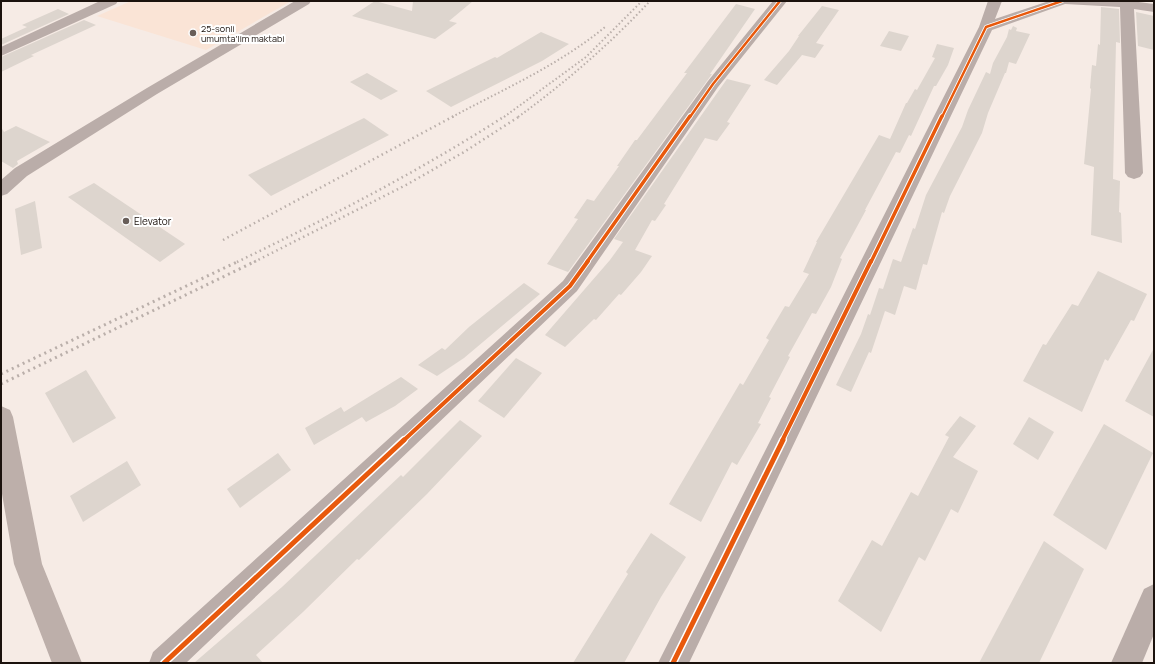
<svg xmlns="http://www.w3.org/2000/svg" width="1155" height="664" font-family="Manrope,sans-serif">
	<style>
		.built { fill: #fae4d6 }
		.building { fill: #ddd5ce }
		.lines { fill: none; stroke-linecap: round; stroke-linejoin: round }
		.minor { fill: #baada9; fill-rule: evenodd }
		.major { fill: #bdafaa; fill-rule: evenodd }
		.rail-far2 { stroke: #baafaa; stroke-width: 2; stroke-dasharray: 1.5 2.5; stroke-linecap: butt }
		.rail-far1 { stroke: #baafaa; stroke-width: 2.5; stroke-dasharray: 1.5 3.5; stroke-linecap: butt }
		.rail { stroke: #baafaa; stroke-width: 3; stroke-dasharray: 2 4; stroke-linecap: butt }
		.cycleway-far3-casing { stroke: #fff; stroke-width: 4 }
		.cycleway-far2-casing { stroke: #fff; stroke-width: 5.5 }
		.cycleway-far1-casing { stroke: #fff; stroke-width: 6 }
		.cycleway-casing { stroke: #fff; stroke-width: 8 }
		.cycleway-far3 { stroke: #e8590c; stroke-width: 2.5 }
		.cycleway-far2 { stroke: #e8590c; stroke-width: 3.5 }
		.cycleway-far1 { stroke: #e8590c; stroke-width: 4 }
		.cycleway { stroke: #e8590c; stroke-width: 5 }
		.poi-dot { fill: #685e59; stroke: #fff; stroke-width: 1.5 }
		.labels { text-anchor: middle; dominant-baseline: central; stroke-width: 4; stroke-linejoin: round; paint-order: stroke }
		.far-poi-label { font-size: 9px; fill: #1b120d; stroke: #fff; text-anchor: start }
		.poi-label { font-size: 10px; fill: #1b120d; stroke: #fff; text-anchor: start }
	</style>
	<rect width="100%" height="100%" fill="#f6ebe5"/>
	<path class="built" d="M 131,1 L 291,1 L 206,50 L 97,16 Z"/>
	<g class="building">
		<path d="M 375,1 L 412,11 L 413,1 L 473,1 L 449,21 L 457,23 L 435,39 L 352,16 Z"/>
		<path d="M 736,4 L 755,9 L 710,74 L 712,74 L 568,272 L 547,264 L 578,219 L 574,218 L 587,199 L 594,201 L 619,166 L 617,166 L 635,140 L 637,140 L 687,73 L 684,73 Z"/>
		<path d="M 822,6 L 839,10 L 816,43 L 824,45 L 815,58 L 802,55 L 777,85 L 764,80 L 789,51 L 799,36 L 798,36 Z"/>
		<path d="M 1101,7 L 1119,9 L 1120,43 L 1116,42 L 1113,179 L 1120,181 L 1119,212 L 1121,213 L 1122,243 L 1091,235 L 1094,167 L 1084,164 L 1091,89 L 1090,88 L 1092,65 L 1096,66 L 1098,44 L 1100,45 Z"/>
		<path d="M 58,9 L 69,14 L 1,45 L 1,39 L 27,27 L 22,25 Z"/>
		<path d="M 1136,12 L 1154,16 L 1154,50 L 1138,46 Z"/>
		<path d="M 84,20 L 96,25 L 31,55 L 34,56 L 1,72 L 1,57 Z"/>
		<path d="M 1013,26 L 1017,28 L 1016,31 L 1030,34 L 1016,64 L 1009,62 L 1006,73 L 1005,73 L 988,113 L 982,133 L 950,196 L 944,213 L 942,212 L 927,265 L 923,264 L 916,290 L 904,286 L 895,315 L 885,311 L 871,353 L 869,352 L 851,392 L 836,385 L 861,334 L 868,314 L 870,315 L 879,288 L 883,289 L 893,259 L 901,262 L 913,228 L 915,229 L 926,195 L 962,127 L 968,110 L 986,72 L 990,74 L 993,63 L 1007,37 L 1009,29 L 1011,30 Z"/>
		<path d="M 889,31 L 909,36 L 901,51 L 880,46 Z"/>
		<path d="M 541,32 L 569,44 L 542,61 L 451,107 L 426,91 L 495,57 L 497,58 Z"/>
		<path d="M 937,44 L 954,48 L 948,65 L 936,86 L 934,86 L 911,136 L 909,135 L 900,153 L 896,152 L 865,210 L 866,210 L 840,258 L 842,259 L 831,287 L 816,314 L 812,313 L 788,356 L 790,357 L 769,397 L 771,398 L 758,423 L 761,424 L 737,465 L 732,462 L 701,522 L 669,504 L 740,383 L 743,385 L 769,340 L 766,338 L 785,306 L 789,307 L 809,274 L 803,272 L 817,242 L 816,242 L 879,135 L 890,139 L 906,103 L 907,103 L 915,89 L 917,90 L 935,58 L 932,57 Z"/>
		<path d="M 367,73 L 398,91 L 381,100 L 350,82 Z"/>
		<path d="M 727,79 L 751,85 L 727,122 L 730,123 L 717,141 L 705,138 L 664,204 L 666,205 L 655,221 L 652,220 L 635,250 L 652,256 L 641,272 L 621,295 L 619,294 L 596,320 L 594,319 L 565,347 L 545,335 L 610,260 L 623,242 L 614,239 Z"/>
		<path d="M 364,118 L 389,135 L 271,196 L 248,175 Z"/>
		<path d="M 16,126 L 50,142 L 17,161 L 18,164 L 13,168 L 1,161 L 1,127 L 4,132 Z"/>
		<path d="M 94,183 L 185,244 L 160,262 L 68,197 Z"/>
		<path d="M 35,201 L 42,248 L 21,255 L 15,209 Z"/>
		<path d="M 1098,271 L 1147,294 L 1134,321 L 1131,320 L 1108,361 L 1105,359 L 1082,412 L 1023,381 L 1043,344 L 1046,345 L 1072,304 L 1078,306 Z"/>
		<path d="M 524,283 L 540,294 L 464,358 L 437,376 L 418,365 L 442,348 L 445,350 L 469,327 Z"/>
		<path d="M 1154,348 L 1154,417 L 1125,401 Z"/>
		<path d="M 516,358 L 542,373 L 504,418 L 478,401 Z"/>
		<path d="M 86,370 L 116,418 L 73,443 L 45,393 Z"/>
		<path d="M 401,377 L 418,389 L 395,406 L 366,422 L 362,417 L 314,445 L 305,428 L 341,407 L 344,412 Z"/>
		<path d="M 960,416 L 976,426 L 953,457 L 978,471 L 958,513 L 951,509 L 925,561 L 919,557 L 881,632 L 838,601 L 872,540 L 882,546 L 911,492 L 918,496 L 949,437 L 945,435 Z"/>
		<path d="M 1029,417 L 1054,432 L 1038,460 L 1013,444 Z"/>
		<path d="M 460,420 L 482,436 L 427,494 L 359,560 L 357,559 L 303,612 L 256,655 L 263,663 L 194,663 L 282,587 L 401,475 L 403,477 Z"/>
		<path d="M 1104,424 L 1153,453 L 1106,550 L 1053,515 Z"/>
		<path d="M 278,453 L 291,470 L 240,508 L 227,489 Z"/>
		<path d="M 127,461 L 141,485 L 83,522 L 70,496 Z"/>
		<path d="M 651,533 L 686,557 L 661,597 L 624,663 L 573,663 L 628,574 L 626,572 Z"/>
		<path d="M 1044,541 L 1084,569 L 1039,663 L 979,663 Z"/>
	</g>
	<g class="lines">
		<g class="minor">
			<path d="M 100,1 L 118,1 L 116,4 L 1,56 L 1,47 Z"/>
			<path d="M 295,1 L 311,1 L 309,4 L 157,94 L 27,176 L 7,194 L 1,196 L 1,180 L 15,168 L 147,88 Z"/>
			<path d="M 773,1 L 787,1 L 718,87 L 577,291 L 186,663 L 149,663 L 153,652 L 563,281 L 708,81 Z"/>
			<path d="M 988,1 L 1002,1 L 995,19 L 1049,1 L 1131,1 L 1154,4 L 1154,12 L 1134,9 L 1143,173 L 1140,177 L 1134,179 L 1128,177 L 1125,173 L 1120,7 L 1065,4 L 992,30 L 689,663 L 658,663 L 979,27 Z"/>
			<path d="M 1154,584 L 1154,634 L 1142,663 L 1111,663 L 1144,589 Z"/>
		</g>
		<path class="major" d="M 1,406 L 10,410 L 13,417 L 42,564 L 82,663 L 52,663 L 14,564 L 1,488 Z"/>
		<g class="rail-far2">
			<path d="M 452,117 C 504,89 559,65 605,27"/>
			<path d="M 504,117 L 586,57 L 642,1"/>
			<path d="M 518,117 C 566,82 610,44 650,1"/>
		</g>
		<g class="rail-far1">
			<path d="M 223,240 L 454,116"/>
			<path d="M 237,262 C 330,217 418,172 505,116"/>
			<path d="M 254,262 L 406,185 L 464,152 L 520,116"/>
		</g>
		<g class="rail">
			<path d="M 1,374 L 239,261"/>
			<path d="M 1,384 L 256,261"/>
		</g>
		<g class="cycleway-far3-casing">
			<g id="cycleway-far3">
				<path d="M 690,117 L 713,84 L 780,1"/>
				<path d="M 942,117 L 986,27 L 1062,1"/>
			</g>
		</g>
		<g class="cycleway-far2-casing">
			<g id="cycleway-far2">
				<path d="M 587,262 L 690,116"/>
				<path d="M 871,262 L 942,116"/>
			</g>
		</g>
		<g class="cycleway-far1-casing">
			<g id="cycleway-far1">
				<path d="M 403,441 L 570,286 L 588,261"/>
				<path d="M 782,441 L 871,261"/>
			</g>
		</g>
		<g class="cycleway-casing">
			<g id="cycleway">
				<path d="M 164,663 L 404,440"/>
				<path d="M 673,663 L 783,440"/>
			</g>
		</g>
		<use href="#cycleway-far3" class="cycleway-far3"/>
		<use href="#cycleway-far2" class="cycleway-far2"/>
		<use href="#cycleway-far1" class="cycleway-far1"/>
		<use href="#cycleway" class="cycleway"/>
	</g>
	<g class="poi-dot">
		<circle cx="193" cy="33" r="4"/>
		<circle cx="126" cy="221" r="4"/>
	</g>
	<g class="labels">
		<g class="far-poi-label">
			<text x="201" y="28">25-sonli<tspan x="201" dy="10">umumta'lim maktabi</tspan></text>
		</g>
		<g class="poi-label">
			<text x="134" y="221">Elevator</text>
		</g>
	</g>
	<rect width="1155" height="664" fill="none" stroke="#1b120d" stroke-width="4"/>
</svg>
